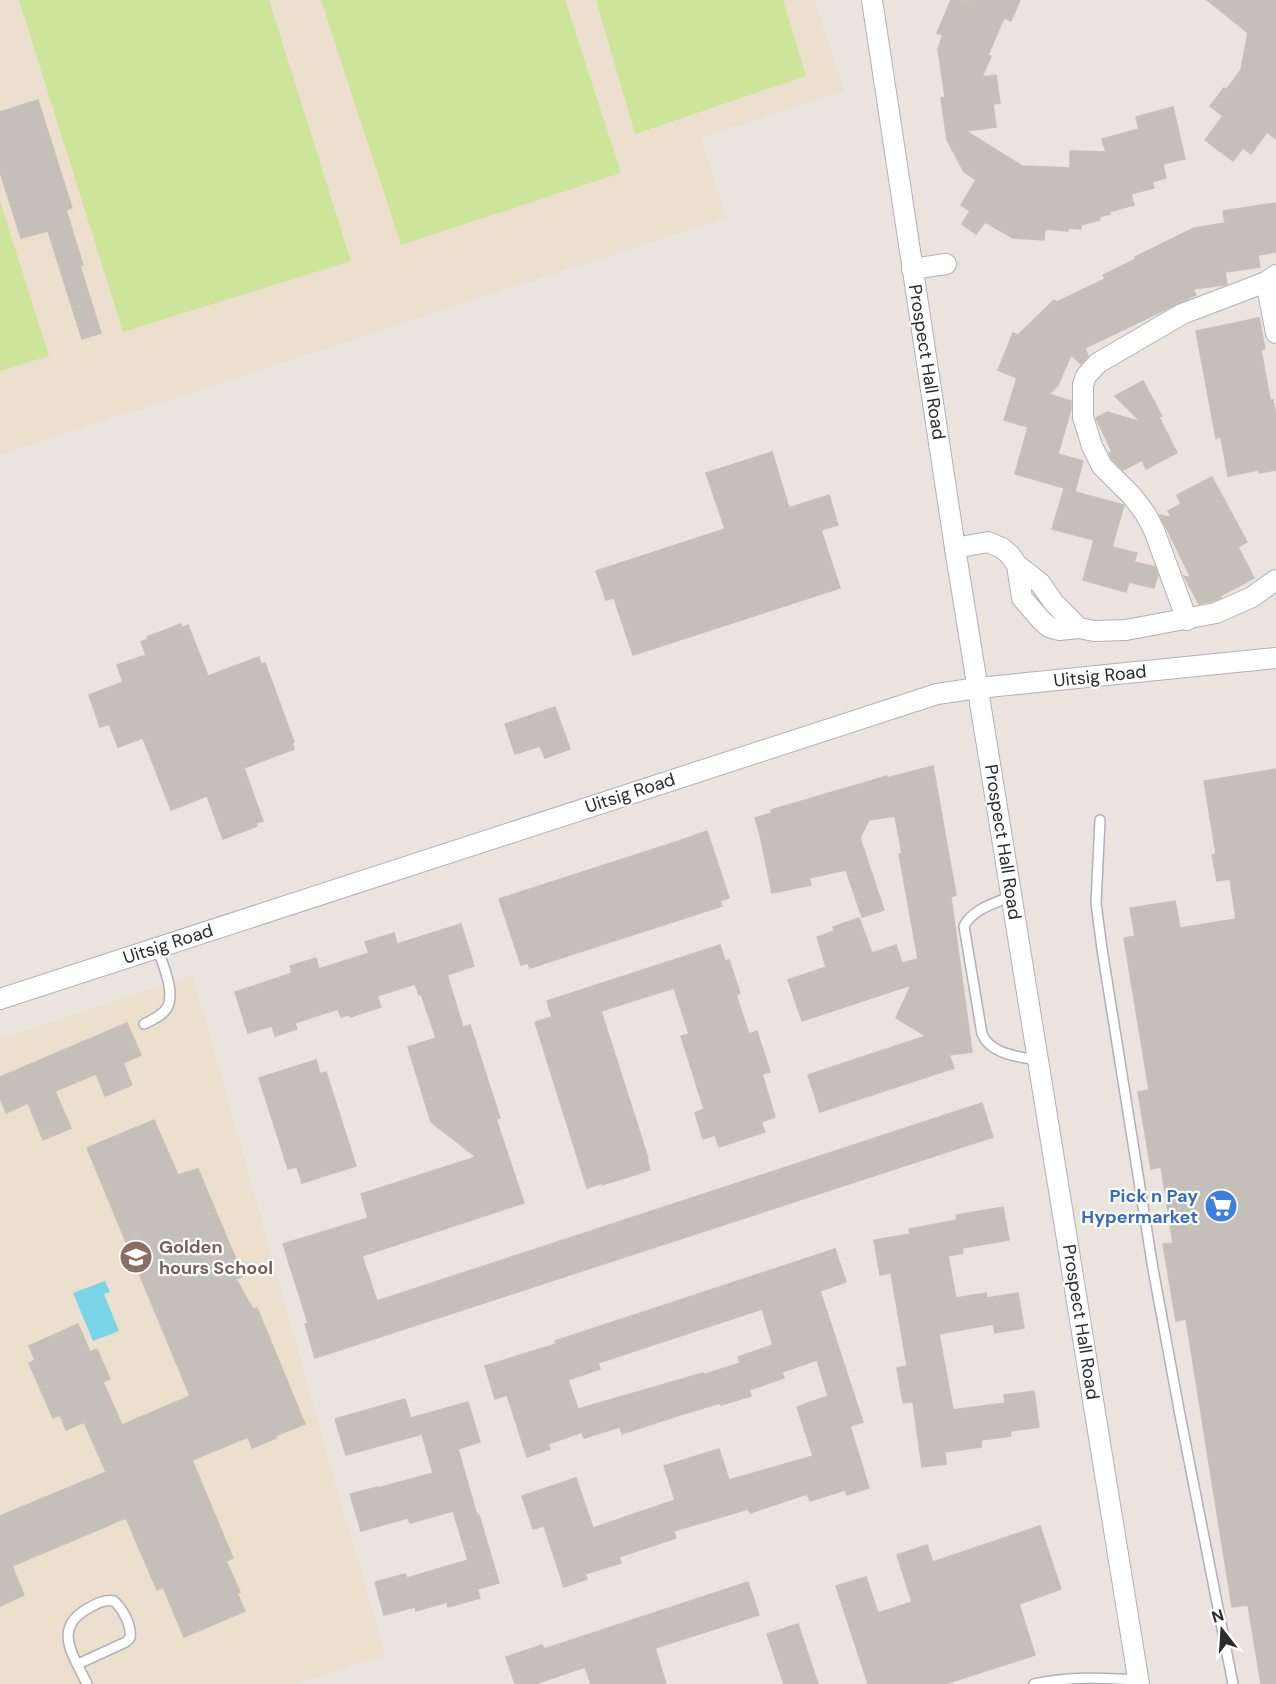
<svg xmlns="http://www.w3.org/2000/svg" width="1276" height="1684" font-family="'DM Sans',sans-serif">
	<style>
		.education { fill: #ecdfce }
		.pitch { fill: #cce59a }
		.water { fill: #78d4e6 }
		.building { fill: #c4bfb9; stroke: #c7c0b7; stroke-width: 1.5; fill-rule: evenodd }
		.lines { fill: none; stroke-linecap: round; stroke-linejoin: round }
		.lane-casing { stroke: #aeb1ba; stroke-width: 12 }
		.street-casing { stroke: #aeb1ba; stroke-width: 22 }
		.lane { stroke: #fff; stroke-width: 9 }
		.street { stroke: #fff; stroke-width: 20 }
		.labels { text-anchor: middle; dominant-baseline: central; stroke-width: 4.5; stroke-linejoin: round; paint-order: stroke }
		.street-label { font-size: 18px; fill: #2b2b2b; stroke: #fff }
		.shop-label { font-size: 18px; font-weight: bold; fill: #366cbe; stroke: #fff; text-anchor: end }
		.education-label { font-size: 18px; font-weight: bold; fill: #785e54; stroke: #fff; text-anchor: start }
	</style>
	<rect width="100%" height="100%" fill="#ebe4de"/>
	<g class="education">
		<path d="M 0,0 L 815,0 L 844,91 L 701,138 L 726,218 L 0,455 Z"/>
		<path d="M 193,975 L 333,1475 L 386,1656 L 294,1684 L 0,1684 L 0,1039 Z"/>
	</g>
	<g class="pitch">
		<path d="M 19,0 L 269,0 L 351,261 L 123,332 Z"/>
		<path d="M 321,0 L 565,0 L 621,173 L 401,245 Z"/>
		<path d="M 596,0 L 783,0 L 806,76 L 635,134 Z"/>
		<path d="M 0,201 L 49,356 L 0,371 Z"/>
	</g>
	<path class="water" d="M 105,1281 L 110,1292 L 104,1294 L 119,1331 L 93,1341 L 73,1293 Z"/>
	<g class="building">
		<path d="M 951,0 L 962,0 L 977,7 L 978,6 L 966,0 L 1020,0 L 1011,21 L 1004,18 L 988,55 L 991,56 L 982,77 L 996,75 L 1000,103 L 993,104 L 996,127 L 966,131 L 1022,166 L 1070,168 L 1070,151 L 1106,152 L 1102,139 L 1139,129 L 1136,117 L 1173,107 L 1185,159 L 1163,164 L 1166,178 L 1152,182 L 1154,188 L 1131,194 L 1134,205 L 1109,212 L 1110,214 L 1099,217 L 1100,220 L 1081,225 L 1081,229 L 1068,228 L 1068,231 L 1045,229 L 1044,240 L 1013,238 L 985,222 L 976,234 L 962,224 L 970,211 L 961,205 L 976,180 L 964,172 L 947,140 L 941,98 L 945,97 L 938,49 L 943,35 L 937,33 Z"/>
		<path d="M 1207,0 L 1276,0 L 1276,139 L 1267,132 L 1251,154 L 1243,148 L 1233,161 L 1205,140 L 1223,116 L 1210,106 L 1224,88 L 1226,90 L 1241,70 L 1248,33 Z"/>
		<path d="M 38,100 L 72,208 L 66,210 L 83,265 L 80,266 L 101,333 L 82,339 L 48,231 L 21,238 L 0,172 L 0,112 Z"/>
		<path d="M 1276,203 L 1276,252 L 1258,255 L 1260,267 L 1225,272 L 1227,284 L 1224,285 L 1193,289 L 1196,295 L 1085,348 L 1088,356 L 1081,364 L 1071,355 L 1058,385 L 1049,394 L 1071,401 L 1071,409 L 1058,454 L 1083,461 L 1075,491 L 1015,474 L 1028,427 L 1004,420 L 1017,378 L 998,370 L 1013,333 L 1018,335 L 1054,300 L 1057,302 L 1105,279 L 1103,275 L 1136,259 L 1135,257 L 1194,228 L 1225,223 L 1223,211 Z"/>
		<path d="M 1259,318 L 1265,349 L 1261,350 L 1270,400 L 1273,400 L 1276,416 L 1276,470 L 1259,473 L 1258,470 L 1228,476 L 1221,437 L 1216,438 L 1196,331 Z"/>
		<path d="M 1143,381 L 1162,416 L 1159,417 L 1177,453 L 1146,469 L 1142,460 L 1123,470 L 1112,459 L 1109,453 L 1112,452 L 1096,418 L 1107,412 L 1141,422 L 1115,396 Z"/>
		<path d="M 772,452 L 789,508 L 829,495 L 838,525 L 821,530 L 840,588 L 633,655 L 614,598 L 606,600 L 596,571 L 725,529 L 706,473 Z"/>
		<path d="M 1212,477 L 1247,542 L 1238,547 L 1254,578 L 1220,596 L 1221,598 L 1212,601 L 1199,604 L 1184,576 L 1191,578 L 1160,515 L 1172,518 L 1168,511 L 1181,504 L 1177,495 Z"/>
		<path d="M 1064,489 L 1124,505 L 1112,547 L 1137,553 L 1134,562 L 1155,567 L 1158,575 L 1154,588 L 1129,582 L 1126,592 L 1083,580 L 1094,540 L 1052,529 Z"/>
		<path d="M 181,624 L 182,628 L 188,625 L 208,676 L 259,657 L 261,664 L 265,663 L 294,742 L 292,743 L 294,749 L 244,768 L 263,821 L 256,823 L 257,826 L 223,839 L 207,796 L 171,810 L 143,738 L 118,747 L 109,724 L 100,727 L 89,695 L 123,682 L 117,665 L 146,655 L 141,642 L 148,639 L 147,637 Z"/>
		<path d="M 555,707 L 570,749 L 545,758 L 540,746 L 515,754 L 505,724 Z"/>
		<path d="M 933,766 L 956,895 L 951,897 L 972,1052 L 949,1055 L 954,1068 L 820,1112 L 808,1075 L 926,1036 L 896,1018 L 911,985 L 802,1021 L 788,980 L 826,967 L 817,937 L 834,931 L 833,927 L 859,918 L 872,953 L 896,945 L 902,963 L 918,959 L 899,854 L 902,853 L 895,816 L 869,820 L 860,838 L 884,910 L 862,917 L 846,870 L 809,878 L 811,885 L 772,893 L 760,835 L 755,818 L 772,813 L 771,810 L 887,776 L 887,778 Z"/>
		<path d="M 1276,769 L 1276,1684 L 1261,1684 L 1248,1605 L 1232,1607 L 1186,1319 L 1176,1321 L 1163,1244 L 1173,1243 L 1161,1167 L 1151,1169 L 1138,1092 L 1149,1090 L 1124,938 L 1135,936 L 1130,908 L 1175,901 L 1180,928 L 1236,919 L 1230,879 L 1217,881 L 1212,855 L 1216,854 L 1204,781 Z"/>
		<path d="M 707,831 L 729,898 L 720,901 L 722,906 L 530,968 L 528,963 L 521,965 L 499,899 L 679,841 Z"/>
		<path d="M 461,924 L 474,966 L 447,975 L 463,1027 L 470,1025 L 500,1118 L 496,1119 L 524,1203 L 362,1256 L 377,1301 L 982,1103 L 993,1137 L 315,1358 L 305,1324 L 308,1323 L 283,1244 L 368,1218 L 361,1194 L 476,1157 L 431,1122 L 408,1047 L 436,1038 L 421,994 L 419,995 L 415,984 L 377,996 L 381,1007 L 350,1017 L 349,1015 L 341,1017 L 338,1009 L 295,1023 L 297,1029 L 275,1036 L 272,1026 L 248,1033 L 235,992 L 292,973 L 290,966 L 316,958 L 319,969 L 369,953 L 365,942 L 394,933 L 397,944 Z"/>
		<path d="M 720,945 L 725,961 L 729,960 L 740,993 L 736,995 L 749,1034 L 757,1031 L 770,1072 L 762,1074 L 775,1117 L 761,1122 L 765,1132 L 719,1147 L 715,1135 L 703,1139 L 695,1113 L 704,1109 L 681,1036 L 689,1034 L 674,988 L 601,1011 L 648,1158 L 647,1159 L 650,1170 L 602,1185 L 602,1183 L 587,1188 L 535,1022 L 552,1017 L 547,1001 Z"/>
		<path d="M 127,1023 L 141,1055 L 123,1063 L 132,1085 L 105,1096 L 96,1074 L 55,1091 L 71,1128 L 43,1140 L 28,1103 L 6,1113 L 0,1098 L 0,1077 Z"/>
		<path d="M 316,1060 L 320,1074 L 326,1072 L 356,1166 L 302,1183 L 297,1167 L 288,1169 L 259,1078 Z"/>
		<path d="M 154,1120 L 178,1175 L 198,1169 L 243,1276 L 236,1279 L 253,1309 L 257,1308 L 305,1424 L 275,1436 L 276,1438 L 252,1448 L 248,1437 L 192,1460 L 233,1558 L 226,1561 L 240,1592 L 237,1593 L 245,1611 L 184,1637 L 163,1587 L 157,1590 L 126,1518 L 12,1566 L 24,1595 L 0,1606 L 0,1516 L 106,1472 L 84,1422 L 66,1430 L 60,1415 L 53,1418 L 29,1363 L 35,1360 L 29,1346 L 78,1324 L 90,1352 L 97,1349 L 110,1379 L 103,1382 L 122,1425 L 190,1396 L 87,1148 Z"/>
		<path d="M 1003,1207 L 1009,1240 L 962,1248 L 963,1253 L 948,1256 L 956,1298 L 986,1293 L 987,1298 L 1018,1293 L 1024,1328 L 995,1333 L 993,1324 L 939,1334 L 953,1410 L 1005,1403 L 1004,1395 L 1034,1391 L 1039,1427 L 1010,1431 L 1011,1436 L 981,1440 L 981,1447 L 945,1452 L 946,1464 L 922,1467 L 913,1402 L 903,1403 L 897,1368 L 907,1366 L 891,1273 L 880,1275 L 874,1240 L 910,1234 L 909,1229 L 957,1220 L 956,1215 Z"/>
		<path d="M 835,1249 L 846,1282 L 820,1291 L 863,1422 L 850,1426 L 869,1488 L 847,1495 L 845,1490 L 810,1501 L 807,1494 L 750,1513 L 748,1509 L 674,1531 L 676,1538 L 619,1557 L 621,1563 L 585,1574 L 587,1579 L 564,1587 L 544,1526 L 533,1529 L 522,1496 L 576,1478 L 593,1528 L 675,1500 L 664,1466 L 719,1449 L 729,1480 L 813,1456 L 797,1407 L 828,1396 L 817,1360 L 782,1372 L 784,1378 L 749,1390 L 751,1396 L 721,1405 L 720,1403 L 680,1415 L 622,1434 L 620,1427 L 584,1438 L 582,1432 L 548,1444 L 550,1449 L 527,1457 L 507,1395 L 495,1399 L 485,1366 L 556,1344 L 555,1341 ZM 762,1309 L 773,1345 L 738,1357 L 740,1363 L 703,1375 L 703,1373 L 578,1409 L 568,1380 L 600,1369 L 598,1363 Z"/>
		<path d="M 405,1399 L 411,1418 L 468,1402 L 480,1442 L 458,1449 L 477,1516 L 479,1515 L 499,1583 L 477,1589 L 480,1598 L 448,1607 L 447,1602 L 416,1611 L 415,1607 L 384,1615 L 375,1582 L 405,1574 L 407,1578 L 468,1560 L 453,1511 L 410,1523 L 408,1518 L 361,1531 L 350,1494 L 377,1487 L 378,1488 L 433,1473 L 422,1434 L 346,1455 L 335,1419 Z"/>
		<path d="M 1040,1526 L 1061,1589 L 1019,1604 L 1035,1655 L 945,1684 L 868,1684 L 836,1586 L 866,1577 L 878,1613 L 912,1602 L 897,1555 L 927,1545 L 933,1562 Z"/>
		<path d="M 748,1582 L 759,1615 L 655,1648 L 666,1684 L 591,1684 L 585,1667 L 535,1684 L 515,1684 L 506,1657 L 542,1645 L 544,1649 Z"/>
		<path d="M 798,1624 L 818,1684 L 784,1684 L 767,1634 Z"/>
	</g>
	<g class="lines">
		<g class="lane-casing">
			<g id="lane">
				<path d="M 1100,820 L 1096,903 L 1102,949 L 1153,1269 L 1180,1415 L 1233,1684"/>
				<path d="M 1012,896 C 995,903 973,909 964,926 L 982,1034 C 991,1055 1019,1056 1039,1061"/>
				<path d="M 144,1024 C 152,1020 162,1016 167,1008 C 176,992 162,963 157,947"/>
				<path d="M 78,1664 L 126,1642 L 130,1638 C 132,1626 123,1609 114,1601 C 104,1599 96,1604 87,1609 C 52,1629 74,1656 87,1684"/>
				<path d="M 1034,1684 C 1068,1676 1104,1678 1138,1680"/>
			</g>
		</g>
		<g class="street-casing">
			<g id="street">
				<path d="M 872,0 L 955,548 L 1139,1684"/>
				<path d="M 912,269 L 946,264"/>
				<path d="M 1266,282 L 1276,333"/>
				<path d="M 955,548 L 988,542 L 1002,548 L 1010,555 L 1017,565 L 1040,583 L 1054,603 L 1079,628 L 1059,630 L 1049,627 L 1041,620 L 1022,598 L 1017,565"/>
				<path d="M 1187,620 L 1154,530 L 1145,513 L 1132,496 L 1102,466 L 1092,446 L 1083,417 L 1083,385 L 1086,376 L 1098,363 L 1182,314 L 1266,282 L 1276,275"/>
				<path d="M 1079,628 L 1094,631 L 1126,630 L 1216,613 L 1252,597 L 1276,580"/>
				<path d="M 0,999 L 937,694 L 978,688 L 1276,658"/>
			</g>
		</g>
		<use href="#lane" class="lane"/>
		<use href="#street" class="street"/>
	</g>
	<defs>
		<g id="supermarket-disc" transform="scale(1.725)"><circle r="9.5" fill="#3f7fe0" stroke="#fff"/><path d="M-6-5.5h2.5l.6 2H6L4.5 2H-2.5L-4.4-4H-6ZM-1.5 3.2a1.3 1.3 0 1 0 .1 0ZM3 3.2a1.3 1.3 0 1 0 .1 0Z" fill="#fff"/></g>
		<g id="school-disc" transform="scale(1.725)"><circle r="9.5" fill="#8d6e63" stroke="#fff"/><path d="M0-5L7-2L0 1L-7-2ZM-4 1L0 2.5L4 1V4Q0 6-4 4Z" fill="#fff"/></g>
	</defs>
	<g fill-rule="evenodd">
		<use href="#supermarket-disc" x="1221" y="1206"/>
		<use href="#school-disc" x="136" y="1257"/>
	</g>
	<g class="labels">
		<g class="street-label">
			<text transform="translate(927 362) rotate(81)">Prospect Hall Road</text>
			<text transform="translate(1100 676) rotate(-6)">Uitsig Road</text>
			<text transform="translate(630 793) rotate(-18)">Uitsig Road</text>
			<text transform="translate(1003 842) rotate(81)">Prospect Hall Road</text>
			<text transform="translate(168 944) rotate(-18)">Uitsig Road</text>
			<text transform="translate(1081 1322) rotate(81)">Prospect Hall Road</text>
		</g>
		<g class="shop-label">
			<text x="1198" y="1196">Pick n Pay<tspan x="1198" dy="21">Hypermarket</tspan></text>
		</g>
		<g class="education-label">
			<text x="159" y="1247">Golden<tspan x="159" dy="21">hours School</tspan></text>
		</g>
	</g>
	<g transform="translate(1222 1630) rotate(343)" stroke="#ffffff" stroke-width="4.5" paint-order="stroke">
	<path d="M0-4.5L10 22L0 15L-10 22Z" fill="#2b2b2b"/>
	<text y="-9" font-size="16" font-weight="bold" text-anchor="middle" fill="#2b2b2b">N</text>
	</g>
</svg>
